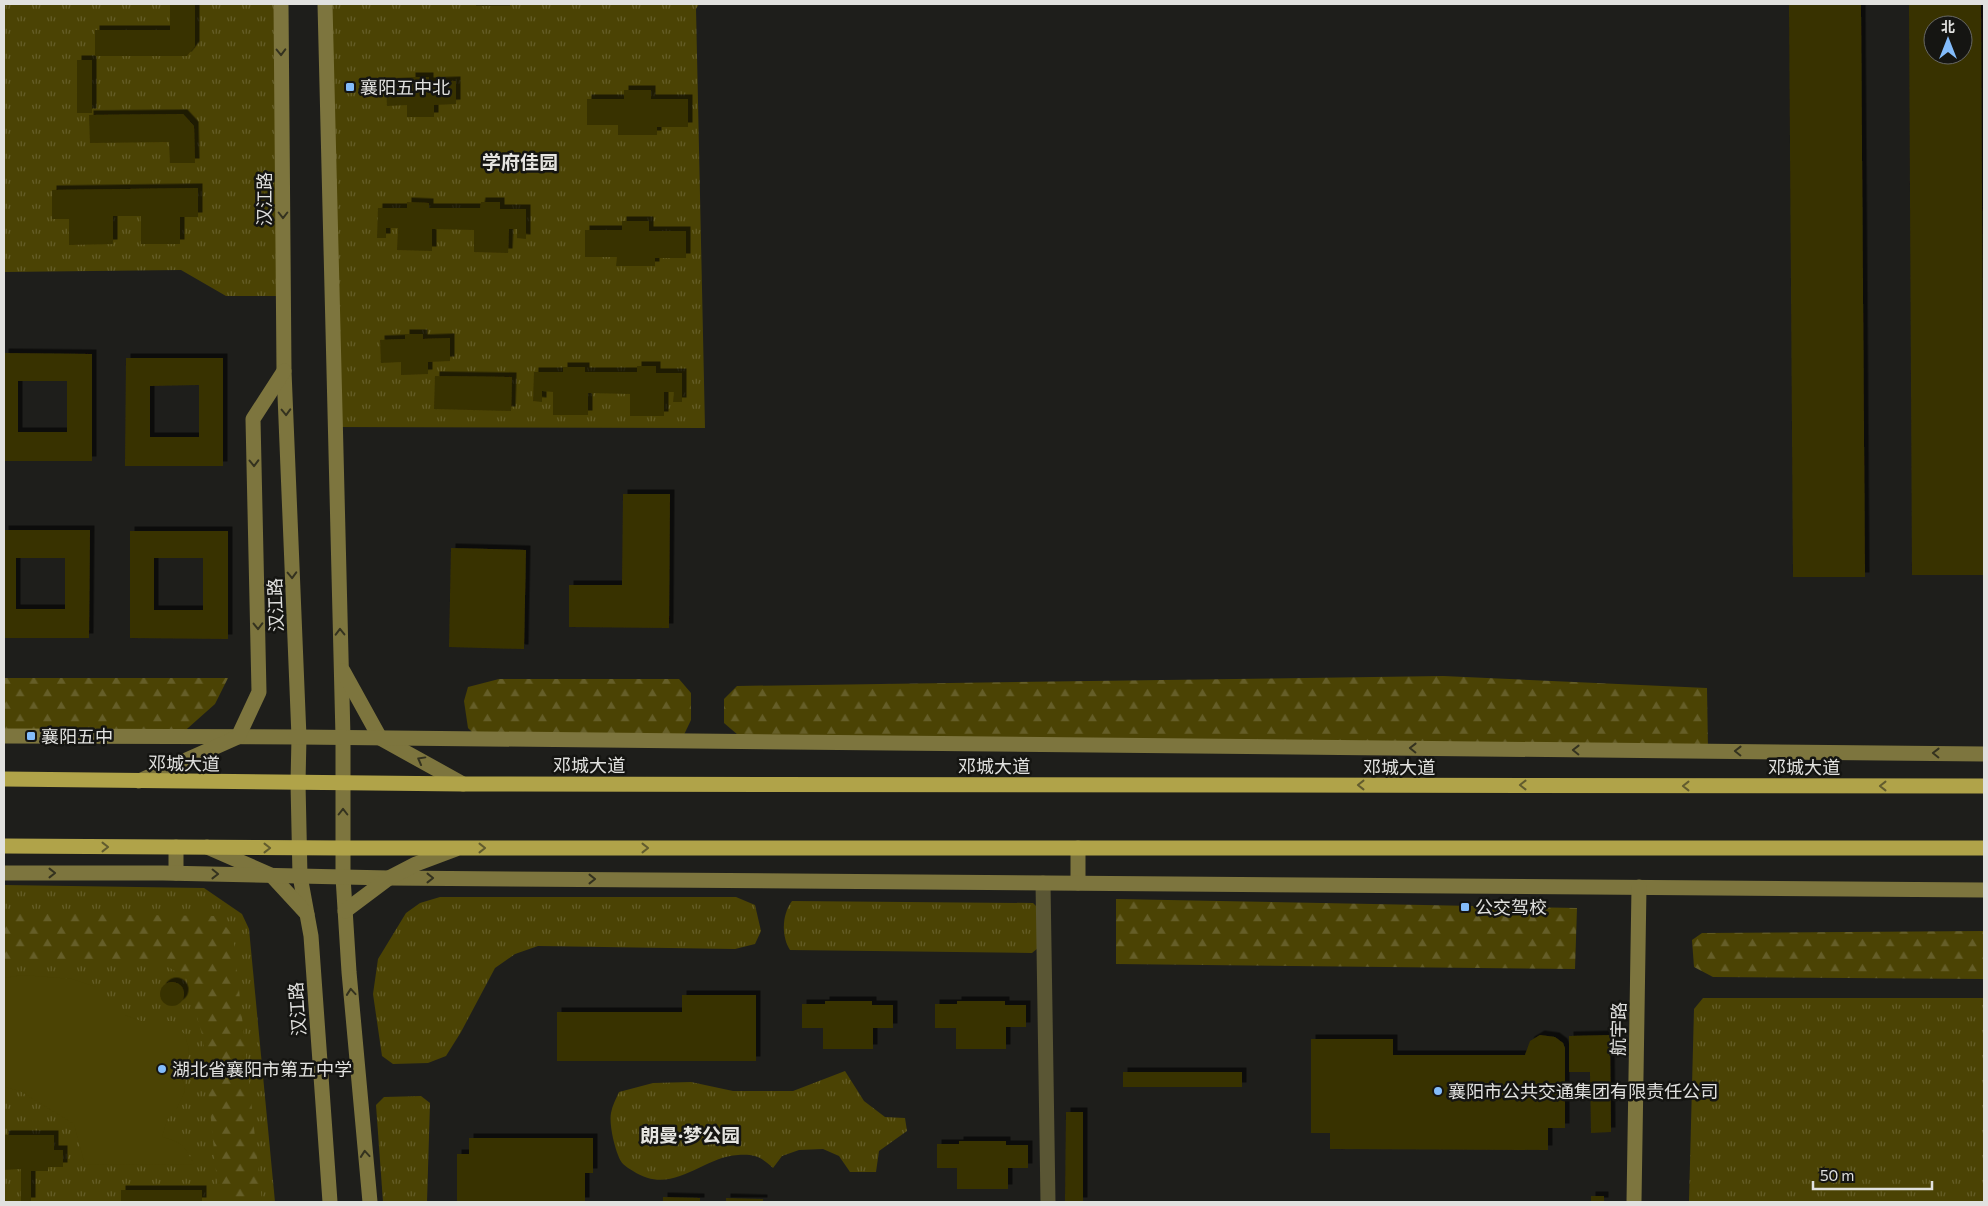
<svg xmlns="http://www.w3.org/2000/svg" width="1988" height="1206" font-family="Commissioner,'Noto Sans SC',sans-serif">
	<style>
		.grass { fill: url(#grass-tufts) }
		.forest { fill: url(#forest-firs) }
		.garden { fill: #4b4304 }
		.building { fill: #393200; fill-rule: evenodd; filter: url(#shadow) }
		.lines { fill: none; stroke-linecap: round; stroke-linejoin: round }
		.street { stroke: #5a5634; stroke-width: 15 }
		.secondary { stroke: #7d753e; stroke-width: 15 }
		.highway { stroke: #b0a349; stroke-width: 15 }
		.oneway { stroke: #34321f }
		.oneway2 { stroke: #625c2e }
		.poi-dot { fill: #83bcfb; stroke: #151512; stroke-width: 2 }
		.labels { text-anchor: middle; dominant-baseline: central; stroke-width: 5; stroke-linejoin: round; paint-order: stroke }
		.poi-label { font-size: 18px; fill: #e1e1df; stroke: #151512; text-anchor: start }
		.street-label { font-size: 18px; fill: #e1e1df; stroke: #151512 }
		.neighbourhood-label { font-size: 19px; font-weight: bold; fill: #e5e4e0; stroke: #151512 }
	</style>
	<defs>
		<pattern id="grass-tufts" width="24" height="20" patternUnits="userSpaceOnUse" patternTransform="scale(1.25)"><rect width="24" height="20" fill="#4b4304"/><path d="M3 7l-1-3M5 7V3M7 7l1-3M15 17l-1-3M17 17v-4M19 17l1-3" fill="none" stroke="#655e28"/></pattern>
		<pattern id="forest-firs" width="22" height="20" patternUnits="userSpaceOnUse" patternTransform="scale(1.25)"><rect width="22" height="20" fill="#4b4304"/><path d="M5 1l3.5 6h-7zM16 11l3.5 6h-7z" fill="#655e28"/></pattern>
		<filter id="shadow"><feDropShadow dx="4.5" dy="-4.5" stdDeviation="0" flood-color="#0009"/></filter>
	</defs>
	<rect width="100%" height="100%" fill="#1e1e1b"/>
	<g class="grass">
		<path d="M 4,4 L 281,4 L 283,296 L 226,296 L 181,270 L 4,272 Z"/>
		<path d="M 325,4 L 699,4 L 696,9 L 705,428 L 335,427 Z"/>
		<path d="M 4,885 L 204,888 L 242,914 L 249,929 L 275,1202 L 4,1202 Z"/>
		<path d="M 440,897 L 736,897 L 755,905 L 761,931 L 755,944 L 735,949 L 538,946 L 515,954 L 495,968 L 461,1032 L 446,1056 L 428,1063 L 393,1064 L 382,1056 L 373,994 L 378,959 L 406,913 L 420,903 Z"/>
		<path d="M 792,901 L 1033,903 L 1039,909 L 1038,948 L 1032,953 L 790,950 C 781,936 782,914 792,901 Z"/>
		<path d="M 1703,998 L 1984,998 L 1984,1202 L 1689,1202 L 1694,1009 Z"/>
		<path d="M 845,1071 L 864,1101 L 885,1117 L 905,1118 L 907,1131 L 879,1151 L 876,1172 L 850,1172 L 839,1156 L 823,1149 L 799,1150 L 782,1156 L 773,1168 C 761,1157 755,1154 738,1155 C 701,1157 673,1197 633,1171 C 625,1166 621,1164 618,1155 C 614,1145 609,1124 611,1113 C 612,1106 616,1099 619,1092 L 653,1083 L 691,1082 L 733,1091 L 793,1091 Z"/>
		<path d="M 421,1096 L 430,1103 L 427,1202 L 383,1202 L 376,1105 L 384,1097 Z"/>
	</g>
	<g class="forest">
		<path d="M 1443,676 L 1707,688 L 1708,751 L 745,741 L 724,723 L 724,699 L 737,686 Z"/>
		<path d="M 4,678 L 228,678 L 215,704 L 179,736 L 4,736 Z"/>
		<path d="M 499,679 L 679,679 L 691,693 L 691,720 L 681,741 L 479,739 L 468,728 L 464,701 L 468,687 Z"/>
		<path d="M 1116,899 L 1577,908 L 1575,969 L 1116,964 Z"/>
		<path d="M 4,913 L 215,916 L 233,934 L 262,1202 L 219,1202 L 203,1038 L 186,978 L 159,961 L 4,959 Z"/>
		<path d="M 1984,931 L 1984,979 L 1713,977 L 1694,967 L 1692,940 L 1702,933 Z"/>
	</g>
	<path class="garden" d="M 23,975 L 72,979 L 96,987 L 125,1015 L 141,1021 L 172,1021 L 185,1035 L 189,1049 L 184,1093 L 177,1108 L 167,1120 L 162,1137 C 183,1143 184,1145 194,1164 L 85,1165 L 74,1124 L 20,1091 L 4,1087 L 4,978 Z"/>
	<g class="building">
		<path d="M 170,4 L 195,4 L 195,46 L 187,56 L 95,56 L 95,30 L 170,30 Z"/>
		<rect x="476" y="4" width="34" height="2"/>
		<path d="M 1789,4 L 1861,4 L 1865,577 L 1793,577 Z"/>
		<path d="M 1909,4 L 1981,4 L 1984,575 L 1912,575 ZM 1933,25 L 1963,25 L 1963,55 L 1933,55 Z"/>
		<rect x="77" y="60" width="15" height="53"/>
		<path d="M 411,77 L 429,77 L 429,82 L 456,81 L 456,104 L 434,105 L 434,117 L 407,117 L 407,105 L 387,106 L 386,83 L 411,82 Z"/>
		<path d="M 624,90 L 651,90 L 651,99 L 688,99 L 688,127 L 657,127 L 657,135 L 618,135 L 618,125 L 587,125 L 587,99 L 624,99 Z"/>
		<path d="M 183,114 L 194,126 L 195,163 L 170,163 L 169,142 L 90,143 L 89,115 Z"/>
		<path d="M 198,188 L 198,217 L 180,217 L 180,244 L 141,244 L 141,216 L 113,216 L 113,244 L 69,245 L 69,219 L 52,219 L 52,190 Z"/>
		<path d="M 407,202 L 429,203 L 429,208 L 480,208 L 481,202 L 500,202 L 500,209 L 526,209 L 526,239 L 517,238 L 517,229 L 509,229 L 508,253 L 474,252 L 474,230 L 432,229 L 432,251 L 397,250 L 398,228 L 386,228 L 386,238 L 377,238 L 378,208 L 407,208 Z"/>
		<path d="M 622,221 L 649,221 L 649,231 L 686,231 L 686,258 L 655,258 L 655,266 L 616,266 L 617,257 L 585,257 L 585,230 L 622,230 Z"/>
		<path d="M 405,334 L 423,334 L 423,339 L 450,338 L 450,361 L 428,362 L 428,374 L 401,375 L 401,362 L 381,363 L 380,340 L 405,339 Z"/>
		<path d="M 4,353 L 92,354 L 92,461 L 4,461 ZM 18,381 L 67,381 L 67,432 L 18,432 Z"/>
		<path d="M 126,358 L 223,358 L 223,466 L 125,466 ZM 199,385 L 199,437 L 150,437 L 150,386 Z"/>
		<path d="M 637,366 L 656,366 L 656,373 L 682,373 L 682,402 L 673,402 L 674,392 L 664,392 L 664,416 L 630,416 L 630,394 L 588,393 L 588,415 L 553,415 L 553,392 L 542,391 L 542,402 L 533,401 L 534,372 L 563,372 L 563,367 L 585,367 L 585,372 L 637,372 Z"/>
		<path d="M 435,376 L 512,377 L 511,411 L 434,409 Z"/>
		<path d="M 623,494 L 670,494 L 669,628 L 569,627 L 569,585 L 622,585 Z"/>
		<path d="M 4,530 L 90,530 L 89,638 L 4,638 ZM 16,558 L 65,558 L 65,609 L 16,609 Z"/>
		<path d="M 130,531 L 228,531 L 228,639 L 130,638 ZM 154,558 L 203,558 L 203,610 L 154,610 Z"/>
		<path d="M 451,548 L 526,550 L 524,649 L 449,647 Z"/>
		<circle cx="172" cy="994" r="12"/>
		<path d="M 682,995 L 756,995 L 756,1061 L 557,1061 L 557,1012 L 682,1012 Z"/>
		<path d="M 825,1001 L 872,1001 L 872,1005 L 893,1005 L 893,1028 L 873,1028 L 873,1049 L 823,1049 L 823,1028 L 802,1028 L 802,1004 L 825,1004 Z"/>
		<path d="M 957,1001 L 1005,1001 L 1005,1005 L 1026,1005 L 1026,1027 L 1006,1027 L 1006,1049 L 956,1049 L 956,1028 L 935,1028 L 935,1004 L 957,1004 Z"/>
		<path d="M 1540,1035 L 1555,1037 L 1563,1043 L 1565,1048 L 1565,1128 L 1548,1128 L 1548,1150 L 1330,1149 L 1330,1133 L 1311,1133 L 1311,1039 L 1393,1039 L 1393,1055 L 1525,1055 L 1530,1041 Z"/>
		<path d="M 1610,1035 L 1611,1132 L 1591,1133 L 1590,1072 L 1569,1072 L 1569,1036 Z"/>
		<rect x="1123" y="1072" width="119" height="15"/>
		<path d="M 1066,1112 L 1083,1112 L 1083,1202 L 1065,1202 Z"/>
		<path d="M 4,1135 L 54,1135 L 54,1150 L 63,1150 L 63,1167 L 48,1167 L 48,1171 L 31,1171 L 31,1202 L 21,1202 L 21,1169 L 4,1170 Z"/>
		<path d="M 469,1138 L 593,1138 L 593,1173 L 585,1173 L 585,1202 L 457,1202 L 457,1154 L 469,1154 Z"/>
		<path d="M 959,1141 L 1006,1141 L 1006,1145 L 1028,1145 L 1028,1168 L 1008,1168 L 1008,1189 L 957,1189 L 957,1168 L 937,1168 L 937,1144 L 959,1144 Z"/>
		<rect x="121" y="1190" width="81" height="12"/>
		<rect x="1591" y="1196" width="13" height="6"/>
		<path d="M 663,1197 L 700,1198 L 700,1202 L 663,1202 Z"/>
		<path d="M 726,1198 L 763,1199 L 763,1202 L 726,1202 Z"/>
	</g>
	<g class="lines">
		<path class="street" d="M 1043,883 L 1048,1202"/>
		<g class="secondary">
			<path d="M 281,4 L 284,371 L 299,737 L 298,783 L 300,876 L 311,936 L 330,1202"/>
			<path d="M 325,4 L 343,737 L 343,877 L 349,972 L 370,1202"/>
			<path d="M 343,671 L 380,738 L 463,784"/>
			<path d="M 4,736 L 299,737 L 1984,754"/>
			<path d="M 139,781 L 238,737 L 259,692 L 253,419 L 284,371"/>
			<path d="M 176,847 L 176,873"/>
			<path d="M 207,847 L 271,875 L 307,914"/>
			<path d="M 1078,848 L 1078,883"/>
			<path d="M 4,873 L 163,873 L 389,878 L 1984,890"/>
			<path d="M 345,911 L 389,878 L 416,864 L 456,849"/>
			<path d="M 1634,1202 L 1639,887"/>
		</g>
		<g class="highway">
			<path d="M 4,779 L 463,784 L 1984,786"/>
			<path d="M 4,846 L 343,848 L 1984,848"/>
		</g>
	</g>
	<defs><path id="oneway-chevron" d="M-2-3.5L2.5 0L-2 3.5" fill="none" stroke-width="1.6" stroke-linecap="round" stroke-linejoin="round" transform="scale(1.25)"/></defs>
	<g class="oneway">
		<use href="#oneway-chevron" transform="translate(281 52) rotate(89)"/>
		<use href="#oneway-chevron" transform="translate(283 215) rotate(90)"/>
		<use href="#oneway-chevron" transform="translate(286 412) rotate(88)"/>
		<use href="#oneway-chevron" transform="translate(254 463) rotate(89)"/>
		<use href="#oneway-chevron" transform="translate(292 575) rotate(88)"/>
		<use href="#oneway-chevron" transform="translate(258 626) rotate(89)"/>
		<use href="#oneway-chevron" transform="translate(340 632) rotate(-91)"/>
		<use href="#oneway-chevron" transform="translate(1413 748) rotate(-179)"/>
		<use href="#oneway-chevron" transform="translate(1576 750) rotate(-179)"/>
		<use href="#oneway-chevron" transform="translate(1738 751) rotate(-179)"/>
		<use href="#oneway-chevron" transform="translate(1936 753) rotate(-179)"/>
		<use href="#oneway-chevron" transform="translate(421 760) rotate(-151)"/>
		<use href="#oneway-chevron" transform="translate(343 812) rotate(-90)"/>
		<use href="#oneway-chevron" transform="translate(52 873)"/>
		<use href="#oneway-chevron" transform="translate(215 874) rotate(1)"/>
		<use href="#oneway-chevron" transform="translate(430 878)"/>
		<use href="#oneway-chevron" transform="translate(592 879)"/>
		<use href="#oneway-chevron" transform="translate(351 992) rotate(-95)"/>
		<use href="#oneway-chevron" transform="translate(365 1154) rotate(-95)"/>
	</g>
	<g class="oneway2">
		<use href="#oneway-chevron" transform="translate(1361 785) rotate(-180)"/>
		<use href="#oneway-chevron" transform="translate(1523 785) rotate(-180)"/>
		<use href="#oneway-chevron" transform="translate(1686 786) rotate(-180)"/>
		<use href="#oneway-chevron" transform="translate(1883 786) rotate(-180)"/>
		<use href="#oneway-chevron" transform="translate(105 847)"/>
		<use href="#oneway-chevron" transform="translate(267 848)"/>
		<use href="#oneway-chevron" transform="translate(482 848)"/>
		<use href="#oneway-chevron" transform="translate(645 848)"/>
	</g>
	<g class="poi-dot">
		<rect x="345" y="82" width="10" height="10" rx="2.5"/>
		<rect x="26" y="731" width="10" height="10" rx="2.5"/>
		<rect x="1460" y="902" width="10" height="10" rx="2.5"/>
		<circle cx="162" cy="1069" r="5"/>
		<circle cx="1438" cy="1091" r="5"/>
	</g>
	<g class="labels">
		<g class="poi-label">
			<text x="360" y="87">襄阳五中北</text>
			<text x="41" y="736">襄阳五中</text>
			<text x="1475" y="907">公交驾校</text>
			<text x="172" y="1069">湖北省襄阳市第五中学</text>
			<text x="1448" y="1091">襄阳市公共交通集团有限责任公司</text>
		</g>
		<g class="street-label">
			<text transform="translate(264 199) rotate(-90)">汉江路</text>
			<text transform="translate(275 605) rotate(-92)">汉江路</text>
			<text transform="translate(184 763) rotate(1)">邓城大道</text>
			<text x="589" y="765">邓城大道</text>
			<text x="994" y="766">邓城大道</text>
			<text x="1399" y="767">邓城大道</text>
			<text x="1804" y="767">邓城大道</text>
			<text transform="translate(297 1009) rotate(-94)">汉江路</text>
			<text transform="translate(1618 1029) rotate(-89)">航宇路</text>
		</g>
		<g class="neighbourhood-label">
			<text x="520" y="161">学府佳园</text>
			<text x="690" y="1134">朗曼·梦公园</text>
		</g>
	</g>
	<rect width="1988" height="1206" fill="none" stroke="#e1e1df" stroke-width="10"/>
	<g transform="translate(1948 40)"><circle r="24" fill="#151512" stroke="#676764"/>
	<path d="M0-4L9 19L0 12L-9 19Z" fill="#83bcfb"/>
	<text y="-8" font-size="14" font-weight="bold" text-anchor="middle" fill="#e1e1df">北</text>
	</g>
	<path d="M1813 1181v8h119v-8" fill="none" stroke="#e1e1df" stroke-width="2.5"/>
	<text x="1820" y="1181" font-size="15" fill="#e1e1df" stroke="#151512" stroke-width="4" paint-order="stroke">50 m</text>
</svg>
